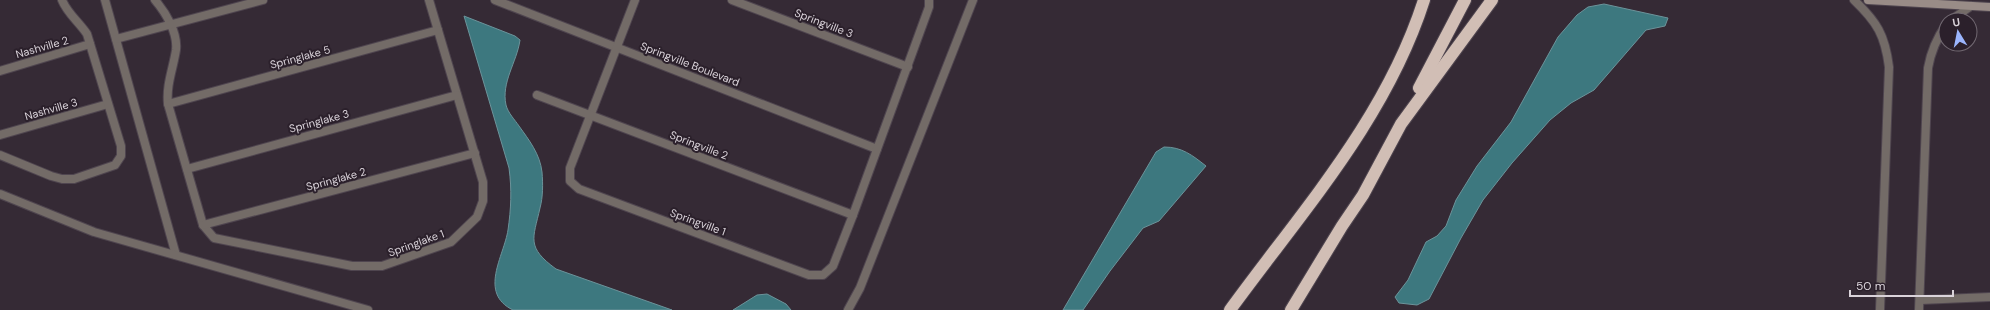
<svg xmlns="http://www.w3.org/2000/svg" width="1990" height="310" font-family="'DM Sans',sans-serif">
	<style>
		.water { fill: #3d787f; stroke: #6c939a }
		.lines { fill: none; stroke-linecap: round; stroke-linejoin: round }
		.street-casing { stroke: #4f454f; stroke-width: 10 }
		.secondary-casing { stroke: #4f454f; stroke-width: 10 }
		.highway-casing { stroke: #4f454f; stroke-width: 14 }
		.street { stroke: #736b67; stroke-width: 8 }
		.secondary { stroke: #998c87; stroke-width: 8 }
		.highway { stroke: #d1beb5; stroke-width: 12 }
		.labels { text-anchor: middle; dominant-baseline: central; stroke-width: 4; stroke-linejoin: round; paint-order: stroke }
		.street-label { font-size: 11px; fill: #dad3da; stroke: #2b202b }
	</style>
	<rect width="100%" height="100%" fill="#352a35"/>
	<g class="water">
		<path d="M 1604,4 L 1668,18 L 1665,26 L 1646,30 L 1594,90 L 1571,103 L 1550,120 L 1512,163 L 1483,200 L 1461,238 L 1429,299 L 1417,305 L 1399,303 L 1395,297 L 1408,280 L 1426,242 L 1437,236 L 1446,226 L 1456,200 L 1477,166 L 1511,122 L 1558,37 L 1577,15 L 1588,7 Z"/>
		<path d="M 464,16 L 515,36 L 520,40 C 517,62 501,82 506,105 C 508,113 515,120 519,126 C 529,140 540,154 542,172 C 543,184 543,197 540,208 C 533,239 526,247 556,269 L 672,310 L 513,310 C 478,293 504,256 508,230 C 511,209 512,190 509,168 Z"/>
		<path d="M 1164,147 C 1182,147 1192,155 1206,166 L 1159,221 L 1143,228 L 1110,271 L 1083,310 L 1063,310 L 1156,152 Z"/>
		<path d="M 767,294 L 786,304 L 791,310 L 733,310 L 757,295 Z"/>
	</g>
	<g class="lines">
		<g class="street-casing">
			<g id="street">
				<path d="M 105,0 L 176,255"/>
				<path d="M 155,0 C 166,13 178,33 176,50 C 173,69 166,85 168,104 L 203,225 L 214,238 L 352,266 L 382,266 L 451,242 L 477,217 L 483,201 L 483,182 L 429,0"/>
				<path d="M 495,0 L 877,149"/>
				<path d="M 635,0 L 570,168 L 570,181 L 579,189 L 809,275 L 823,275 L 833,266 L 853,215 L 929,7 L 929,0"/>
				<path d="M 732,0 L 908,67"/>
				<path d="M 1854,0 C 1877,22 1885,35 1889,67 L 1880,310"/>
				<path d="M 1951,20 L 1971,6"/>
				<path d="M 116,39 L 263,0"/>
				<path d="M 0,71 L 90,44"/>
				<path d="M 537,95 L 853,215"/>
				<path d="M 168,104 L 438,30"/>
				<path d="M 0,135 L 108,104"/>
				<path d="M 0,155 L 51,176 L 62,179 L 74,179 L 115,165 L 121,156 L 121,146 L 87,34 C 79,22 67,13 62,0"/>
				<path d="M 187,169 L 457,95"/>
				<path d="M 0,194 L 94,232 L 368,310"/>
				<path d="M 203,225 L 475,153"/>
				<path d="M 1920,300 L 1990,297"/>
				<path d="M 848,310 L 860,288 L 973,0"/>
				<path d="M 1919,310 L 1928,68 C 1931,51 1936,39 1946,25"/>
			</g>
		</g>
		<g class="secondary-casing">
			<path id="secondary" d="M 1868,0 L 1990,7"/>
		</g>
		<g class="highway-casing">
			<g id="highway">
				<path d="M 1419,88 L 1465,0"/>
				<path d="M 1230,310 C 1302,211 1386,119 1424,0"/>
				<path d="M 1291,310 L 1342,226 L 1363,195 L 1401,124 L 1492,0"/>
			</g>
		</g>
		<use href="#street" class="street"/>
		<use href="#secondary" class="secondary"/>
		<use href="#highway" class="highway"/>
	</g>
	<g class="labels">
		<g class="street-label">
			<text transform="translate(824 23) rotate(21)">Springville 3</text>
			<text transform="translate(42 47) rotate(-16)">Nashville 2</text>
			<text transform="translate(300 57) rotate(-15)">Springlake 5</text>
			<text transform="translate(690 64) rotate(21)">Springville Boulevard</text>
			<text transform="translate(51 109) rotate(-16)">Nashville 3</text>
			<text transform="translate(319 121) rotate(-15)">Springlake 3</text>
			<text transform="translate(699 145) rotate(21)">Springville 2</text>
			<text transform="translate(336 179) rotate(-15)">Springlake 2</text>
			<text transform="translate(698 222) rotate(20)">Springville 1</text>
			<text transform="translate(416 243) rotate(-20)">Springlake 1</text>
		</g>
	</g>
	<g transform="translate(1958 32) rotate(350)"><circle r="19" fill="#2b202b" stroke="#716871"/>
	<path d="M0-3L7 15L0 10L-7 15Z" fill="#9bb5fd"/>
	<text y="-6" font-size="11" font-weight="bold" text-anchor="middle" fill="#dad3da">U</text>
	</g>
	<path d="M1850 290v6h103v-6" fill="none" stroke="#dad3da" stroke-width="2"/>
	<text x="1856" y="290" font-size="12" fill="#dad3da" stroke="#2b202b" stroke-width="3" paint-order="stroke">50 m</text>
</svg>
